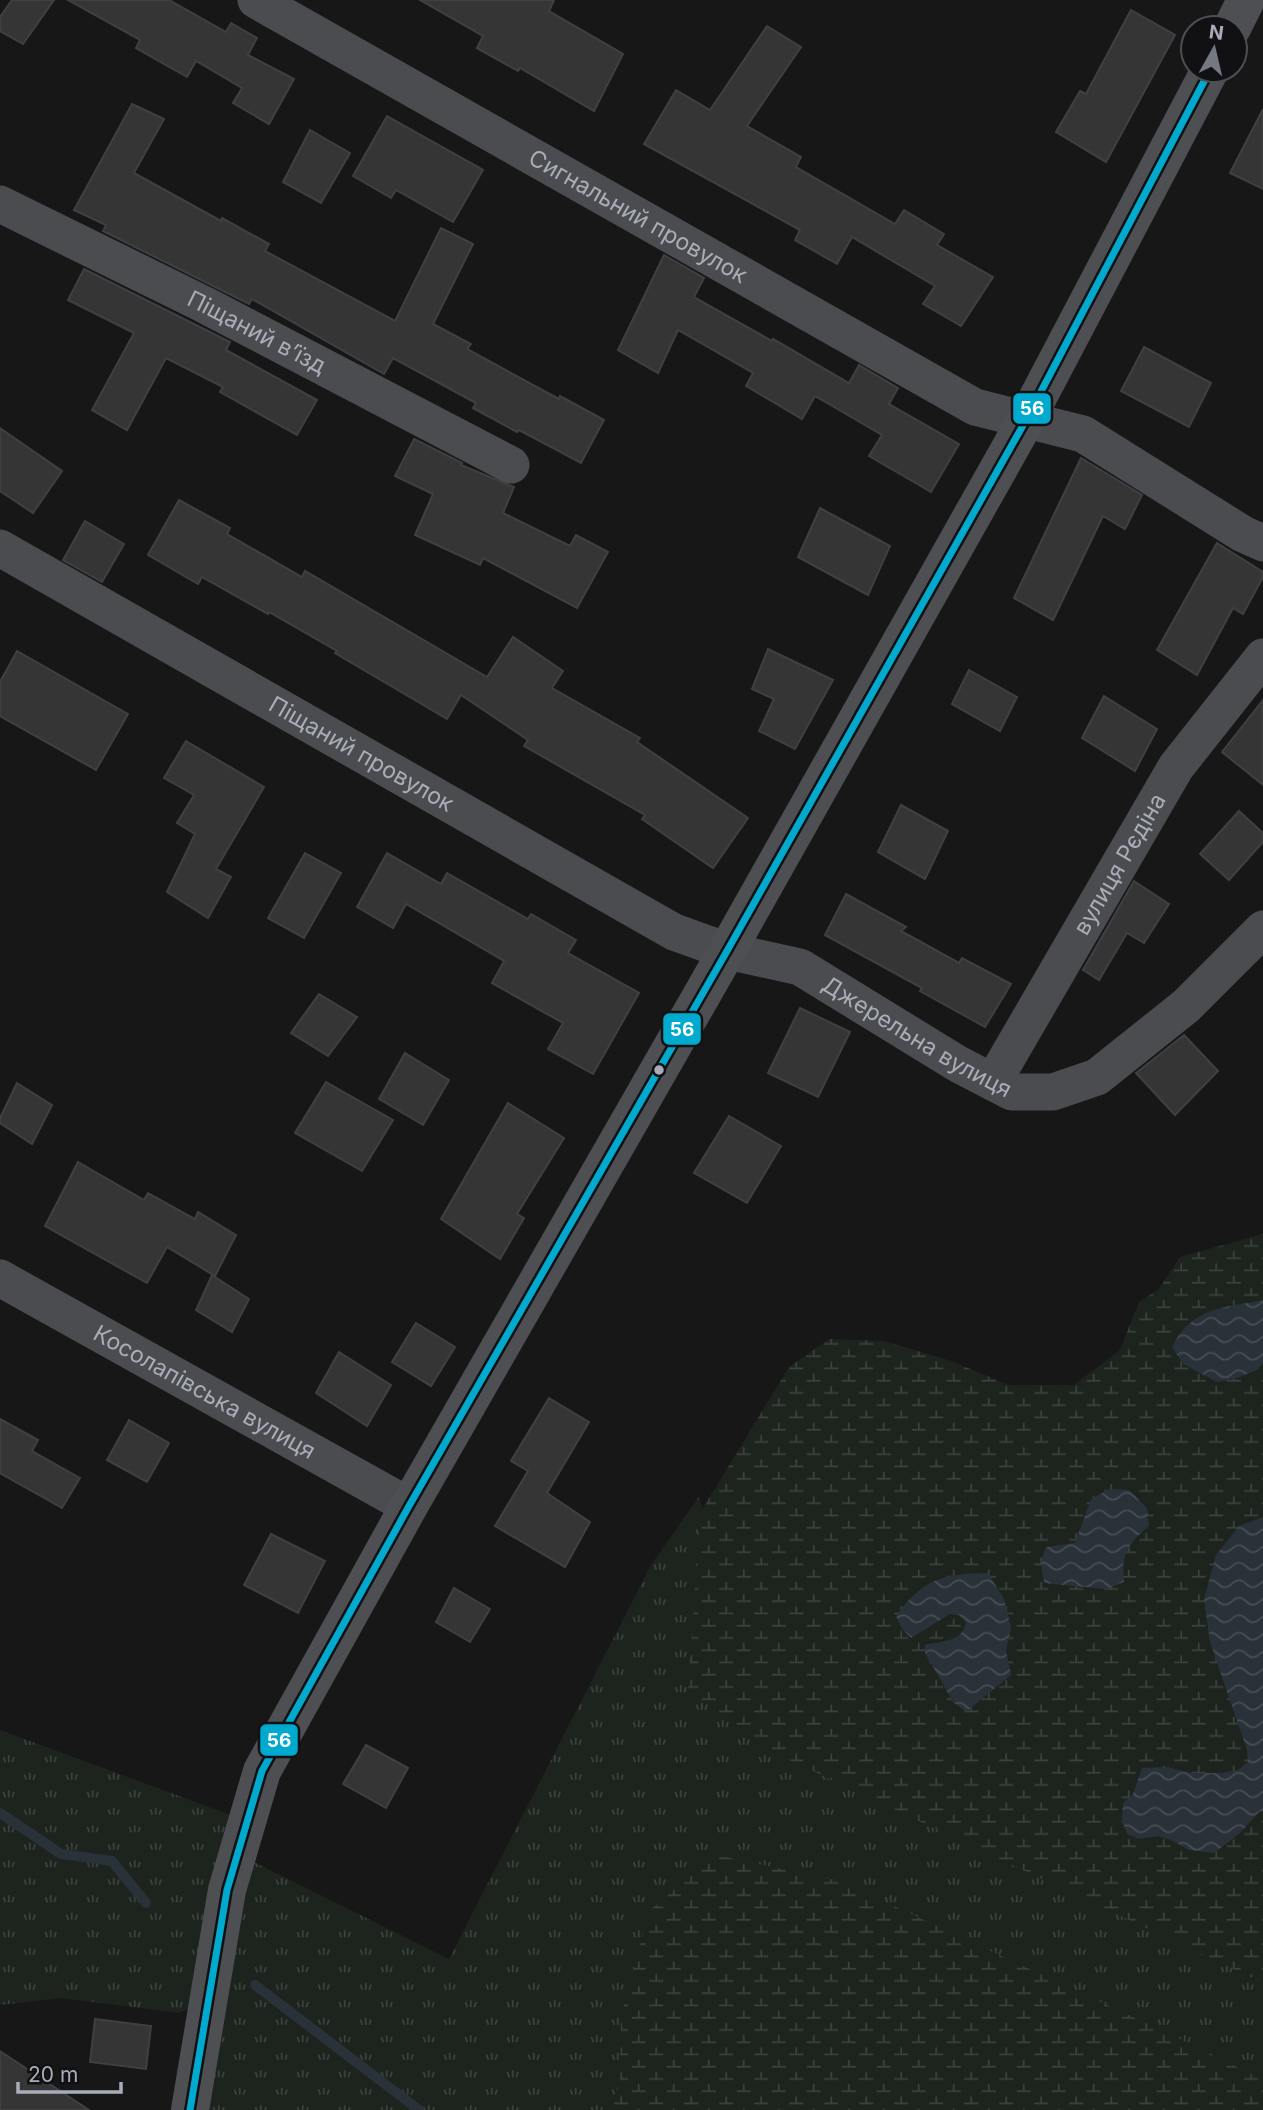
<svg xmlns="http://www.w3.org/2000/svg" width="1263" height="2110" font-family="Inter,sans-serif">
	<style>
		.grass { fill: url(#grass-tufts) }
		.wetland { fill: url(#wetland-marsh) }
		.water { fill: url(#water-waves) }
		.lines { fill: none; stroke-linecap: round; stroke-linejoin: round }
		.stream { stroke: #2a3239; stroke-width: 10 }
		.building { fill: #353536; stroke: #3f4043; stroke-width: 2 }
		.minor { stroke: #4b4c50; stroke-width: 37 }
		.major { stroke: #4d4f52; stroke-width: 38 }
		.bus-1-casing { stroke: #111113; stroke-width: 12 }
		.bus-1 { stroke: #00a9ce; stroke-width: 7 }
		.bus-dot { fill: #a8adb8; stroke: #111113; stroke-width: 2.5 }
		.labels { text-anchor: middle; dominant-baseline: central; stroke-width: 7; stroke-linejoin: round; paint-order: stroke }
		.street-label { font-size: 23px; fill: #a8adb8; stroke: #111113 }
		.line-badge { stroke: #111113; stroke-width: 2.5 }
		.badge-label { font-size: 19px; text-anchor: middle; font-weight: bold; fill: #fff }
	</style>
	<defs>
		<pattern id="grass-tufts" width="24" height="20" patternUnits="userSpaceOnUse" patternTransform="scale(1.75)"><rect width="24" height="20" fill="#1d241e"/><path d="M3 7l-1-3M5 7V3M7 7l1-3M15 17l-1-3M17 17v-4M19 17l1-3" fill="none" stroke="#3b413d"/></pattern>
		<pattern id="wetland-marsh" width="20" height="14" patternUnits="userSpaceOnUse" patternTransform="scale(1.75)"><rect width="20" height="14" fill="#1d241e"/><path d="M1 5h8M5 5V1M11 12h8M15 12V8" fill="none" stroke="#3b413d"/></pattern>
		<pattern id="water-waves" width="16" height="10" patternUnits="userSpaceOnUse" patternTransform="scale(1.75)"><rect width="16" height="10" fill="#2a3239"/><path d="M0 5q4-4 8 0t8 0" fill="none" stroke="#464d54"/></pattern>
	</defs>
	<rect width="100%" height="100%" fill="#171717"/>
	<path class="grass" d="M 699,1497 L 768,1719 L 1263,1929 L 1263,2095 L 620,2085 L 610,2110 L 196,2110 L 197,2005 L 179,2013 L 61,1998 L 0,2005 L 0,1730 L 247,1821 L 240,1855 L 449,1959 L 651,1565 Z"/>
	<g class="wetland">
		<path d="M 1263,1234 L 1263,1983 L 785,1758 L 688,1691 L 700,1513 L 789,1367 L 829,1339 L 884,1341 L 951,1361 L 1009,1385 L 1074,1385 L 1120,1350 L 1139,1302 L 1159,1289 L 1180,1257 Z"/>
		<path d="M 716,1855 L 840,1881 L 1191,2044 L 1263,2080 L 1263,2110 L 605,2110 L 620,2085 L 621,2016 L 649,1911 Z"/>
	</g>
	<g class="water">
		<path d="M 1263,1300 L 1263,1363 L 1257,1370 L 1237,1378 L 1217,1382 L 1183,1364 L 1172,1347 C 1192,1307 1223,1308 1263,1300 Z"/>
		<path d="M 1110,1489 L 1129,1490 L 1147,1508 L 1149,1526 C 1128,1544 1121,1553 1124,1582 L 1106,1589 L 1044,1583 L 1041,1562 L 1046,1547 L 1075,1543 L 1091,1499 Z"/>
		<path d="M 1263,1517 L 1263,1811 L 1259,1812 L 1239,1834 L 1214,1853 L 1189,1850 L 1171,1840 L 1158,1836 L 1139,1839 L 1127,1834 L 1122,1821 L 1123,1803 L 1133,1794 L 1142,1768 L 1167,1767 L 1190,1773 L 1222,1773 L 1238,1770 L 1248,1762 L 1247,1750 L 1210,1642 L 1204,1599 L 1216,1555 L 1239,1526 Z"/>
		<path d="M 988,1573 L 1004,1599 L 1011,1628 L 1006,1651 L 1011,1675 L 966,1712 L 953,1702 L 925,1653 L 925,1645 C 942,1641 962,1642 966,1623 L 959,1615 L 950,1614 L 911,1638 L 902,1629 L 896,1616 C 924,1578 942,1574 988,1573 Z"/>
	</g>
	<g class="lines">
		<g class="stream">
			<path d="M 0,1813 L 61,1854 L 112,1861 L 146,1903"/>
			<path d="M 255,1985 L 419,2110"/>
		</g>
	</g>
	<g class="building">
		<path d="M 12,0 L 54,0 L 23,44 L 0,31 L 0,17 Z"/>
		<path d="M 68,0 L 169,0 L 226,32 L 231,23 L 257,38 L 248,55 L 294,79 L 269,124 L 233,103 L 242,88 L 196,61 L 187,77 L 136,48 L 140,40 Z"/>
		<path d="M 420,0 L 554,0 L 549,11 L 623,54 L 594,111 L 520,68 L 518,71 L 477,48 L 483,36 Z"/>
		<path d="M 1131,10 L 1175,35 L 1106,162 L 1056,132 L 1080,91 L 1086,94 Z"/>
		<path d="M 767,26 L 801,47 L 747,126 L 801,157 L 796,167 L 895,224 L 904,210 L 944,234 L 937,245 L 993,277 L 961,326 L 923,304 L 935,286 L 852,237 L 837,264 L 795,240 L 800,230 L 644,144 L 676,90 L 710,110 Z"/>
		<path d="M 132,104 L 164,119 L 134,173 L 221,221 L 222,218 L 269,244 L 265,251 L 395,321 L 441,228 L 473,244 L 433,324 L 471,344 L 467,349 L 559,399 L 560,396 L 604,420 L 581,463 L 519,430 L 517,432 L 473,408 L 476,403 L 393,358 L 384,374 L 252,299 L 249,304 L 103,231 L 106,225 L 74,210 Z"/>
		<path d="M 1263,109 L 1263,189 L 1230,173 Z"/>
		<path d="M 387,116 L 483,170 L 453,222 L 396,190 L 391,198 L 353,176 Z"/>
		<path d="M 310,130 L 350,153 L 321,203 L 283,182 Z"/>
		<path d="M 664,255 L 704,278 L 694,297 L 772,341 L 773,339 L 849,383 L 859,365 L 898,388 L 889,404 L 959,444 L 931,492 L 869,456 L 882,435 L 815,396 L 802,419 L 746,386 L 753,373 L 678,330 L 658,373 L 618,350 Z"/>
		<path d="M 84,269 L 230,342 L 226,350 L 317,400 L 297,435 L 220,392 L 223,387 L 166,358 L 127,430 L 92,410 L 134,333 L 68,300 Z"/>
		<path d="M 1144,347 L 1211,383 L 1189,427 L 1121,391 Z"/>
		<path d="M 0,428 L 62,471 L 33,513 L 0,491 Z"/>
		<path d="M 414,439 L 462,463 L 461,465 L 514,487 L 503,513 L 570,546 L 576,535 L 608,552 L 577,608 L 483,558 L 480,565 L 415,535 L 433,494 L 395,476 Z"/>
		<path d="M 1081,458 L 1142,495 L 1125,529 L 1103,516 L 1053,620 L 1014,598 Z"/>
		<path d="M 179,500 L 230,528 L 227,534 L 302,577 L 305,571 L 487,677 L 513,637 L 563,671 L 552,688 L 640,738 L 637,742 L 748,818 L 713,868 L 642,819 L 645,815 L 524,746 L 528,740 L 461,695 L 447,719 L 335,653 L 337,651 L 269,612 L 268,614 L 202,577 L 198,584 L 148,555 Z"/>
		<path d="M 820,508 L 890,546 L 868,595 L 798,557 Z"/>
		<path d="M 85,521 L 124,544 L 102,582 L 63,560 Z"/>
		<path d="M 1217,543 L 1263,572 L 1263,577 L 1243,614 L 1233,608 L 1197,675 L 1157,650 Z"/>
		<path d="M 768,649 L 833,680 L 795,749 L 759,731 L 774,699 L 752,689 Z"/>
		<path d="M 17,651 L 128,714 L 96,770 L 0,716 L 0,682 Z"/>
		<path d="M 969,670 L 1017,697 L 1000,731 L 952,704 Z"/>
		<path d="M 1104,696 L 1157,729 L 1135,771 L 1082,738 Z"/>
		<path d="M 1263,700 L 1263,785 L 1222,752 Z"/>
		<path d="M 186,741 L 264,787 L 216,869 L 231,877 L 208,918 L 167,892 L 195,834 L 177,823 L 194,795 L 164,778 Z"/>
		<path d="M 901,805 L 948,831 L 925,879 L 878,852 Z"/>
		<path d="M 1239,811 L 1263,833 L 1263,842 L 1229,880 L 1200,854 Z"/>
		<path d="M 305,853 L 341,873 L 304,938 L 268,918 Z"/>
		<path d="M 387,853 L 441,884 L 447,873 L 528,919 L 531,914 L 576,940 L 568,953 L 639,993 L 593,1074 L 548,1049 L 563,1023 L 492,983 L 504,961 L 406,904 L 393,928 L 357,907 Z"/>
		<path d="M 1134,881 L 1169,904 L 1144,943 L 1127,933 L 1099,980 L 1083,970 Z"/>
		<path d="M 846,894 L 906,927 L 901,931 L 959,963 L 962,958 L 1011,984 L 985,1027 L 920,991 L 922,988 L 825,935 Z"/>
		<path d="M 319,994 L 357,1017 L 328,1056 L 291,1033 Z"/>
		<path d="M 800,1008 L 850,1032 L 818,1097 L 768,1073 Z"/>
		<path d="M 1184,1035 L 1218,1071 L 1175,1115 L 1136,1073 Z"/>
		<path d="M 405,1053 L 449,1080 L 423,1125 L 379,1099 Z"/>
		<path d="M 326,1082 L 393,1120 L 362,1171 L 295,1133 Z"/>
		<path d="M 17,1083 L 52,1105 L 32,1144 L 0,1123 L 0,1118 Z"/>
		<path d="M 508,1103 L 564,1138 L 517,1214 L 524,1218 L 500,1259 L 441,1219 Z"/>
		<path d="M 729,1116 L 781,1146 L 747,1203 L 694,1173 Z"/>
		<path d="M 78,1162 L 144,1200 L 148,1193 L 195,1219 L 198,1212 L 236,1235 L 215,1276 L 167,1247 L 147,1283 L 45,1226 Z"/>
		<path d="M 212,1275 L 249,1299 L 232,1332 L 196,1310 Z"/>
		<path d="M 416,1323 L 455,1347 L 431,1386 L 392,1362 Z"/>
		<path d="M 339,1352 L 391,1385 L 367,1426 L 316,1393 Z"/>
		<path d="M 549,1398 L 589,1422 L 547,1493 L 590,1522 L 565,1567 L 495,1526 L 528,1471 L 511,1461 Z"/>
		<path d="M 0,1419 L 38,1440 L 32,1451 L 80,1478 L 62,1508 L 0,1473 Z"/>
		<path d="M 129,1420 L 169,1443 L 147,1482 L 107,1460 Z"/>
		<path d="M 271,1534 L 325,1561 L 298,1613 L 244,1585 Z"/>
		<path d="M 454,1588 L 490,1609 L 470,1642 L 436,1622 Z"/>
		<path d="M 366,1745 L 408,1768 L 386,1808 L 343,1784 Z"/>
		<path d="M 95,2019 L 151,2026 L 146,2069 L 90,2062 Z"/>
		<path d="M 0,2051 L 33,2073 L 89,2110 L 0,2110 Z"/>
	</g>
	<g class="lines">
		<g class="minor">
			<path id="s1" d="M 256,0 L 975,407 L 1083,434 L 1243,534 L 1263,543"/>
			<path id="s2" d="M 0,204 L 203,304 L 511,465"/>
			<path id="s3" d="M 0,548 L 674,932 L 727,951 L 800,967 L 958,1064 L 1012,1092 L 1053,1092 L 1097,1077 L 1186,1006 L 1263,929"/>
			<path id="s4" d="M 993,1082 L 1176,767 L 1263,657"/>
			<path id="s5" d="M 0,1278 L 409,1506"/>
		</g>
		<g class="major">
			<path d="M 1232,28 L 1246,0"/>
			<path d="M 190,2110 L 227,1890 L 262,1771 L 409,1506 L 727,951 L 1026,420 L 1210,70"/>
		</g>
		<g class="bus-1-casing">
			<path id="bus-1" d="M 190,2110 L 227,1890 L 262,1771 L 409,1506 L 727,951 L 1026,420 L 1210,70"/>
		</g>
		<use href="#bus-1" class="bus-1"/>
	</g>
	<circle class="bus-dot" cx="659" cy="1070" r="6"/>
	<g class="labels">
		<g class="street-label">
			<text stroke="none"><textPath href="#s1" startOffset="439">Сигнальний провулок</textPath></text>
			<text stroke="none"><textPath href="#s2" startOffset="287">Піщаний в’їзд</textPath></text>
			<text stroke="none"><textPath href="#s3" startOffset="416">Піщаний провулок</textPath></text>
			<text stroke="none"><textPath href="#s4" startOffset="252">вулиця Рєдіна</textPath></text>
			<text stroke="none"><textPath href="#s3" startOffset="1043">Джерельна вулиця</textPath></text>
			<text stroke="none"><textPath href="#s5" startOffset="234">Косолапівська вулиця</textPath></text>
		</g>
	</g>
	<g class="line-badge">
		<rect x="1012" y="392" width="40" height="33" rx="7" fill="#00a9ce"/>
		<rect x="662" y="1012" width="40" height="34" rx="7" fill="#00a9ce"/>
		<rect x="259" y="1723" width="40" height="34" rx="7" fill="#00a9ce"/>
	</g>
	<g class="badge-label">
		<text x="1032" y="415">56</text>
		<text x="682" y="1036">56</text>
		<text x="279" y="1747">56</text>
	</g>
	<g transform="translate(1214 49) rotate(8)"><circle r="33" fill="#111113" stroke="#4d4f55" stroke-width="2"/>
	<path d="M0-5L12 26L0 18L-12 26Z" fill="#757880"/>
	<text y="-10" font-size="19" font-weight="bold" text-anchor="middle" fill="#a8adb8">N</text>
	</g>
	<path d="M18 2082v10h103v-10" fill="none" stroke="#a8adb8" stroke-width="3.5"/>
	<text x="28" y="2082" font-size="21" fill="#a8adb8" stroke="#111113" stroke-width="5" paint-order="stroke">20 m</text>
</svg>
